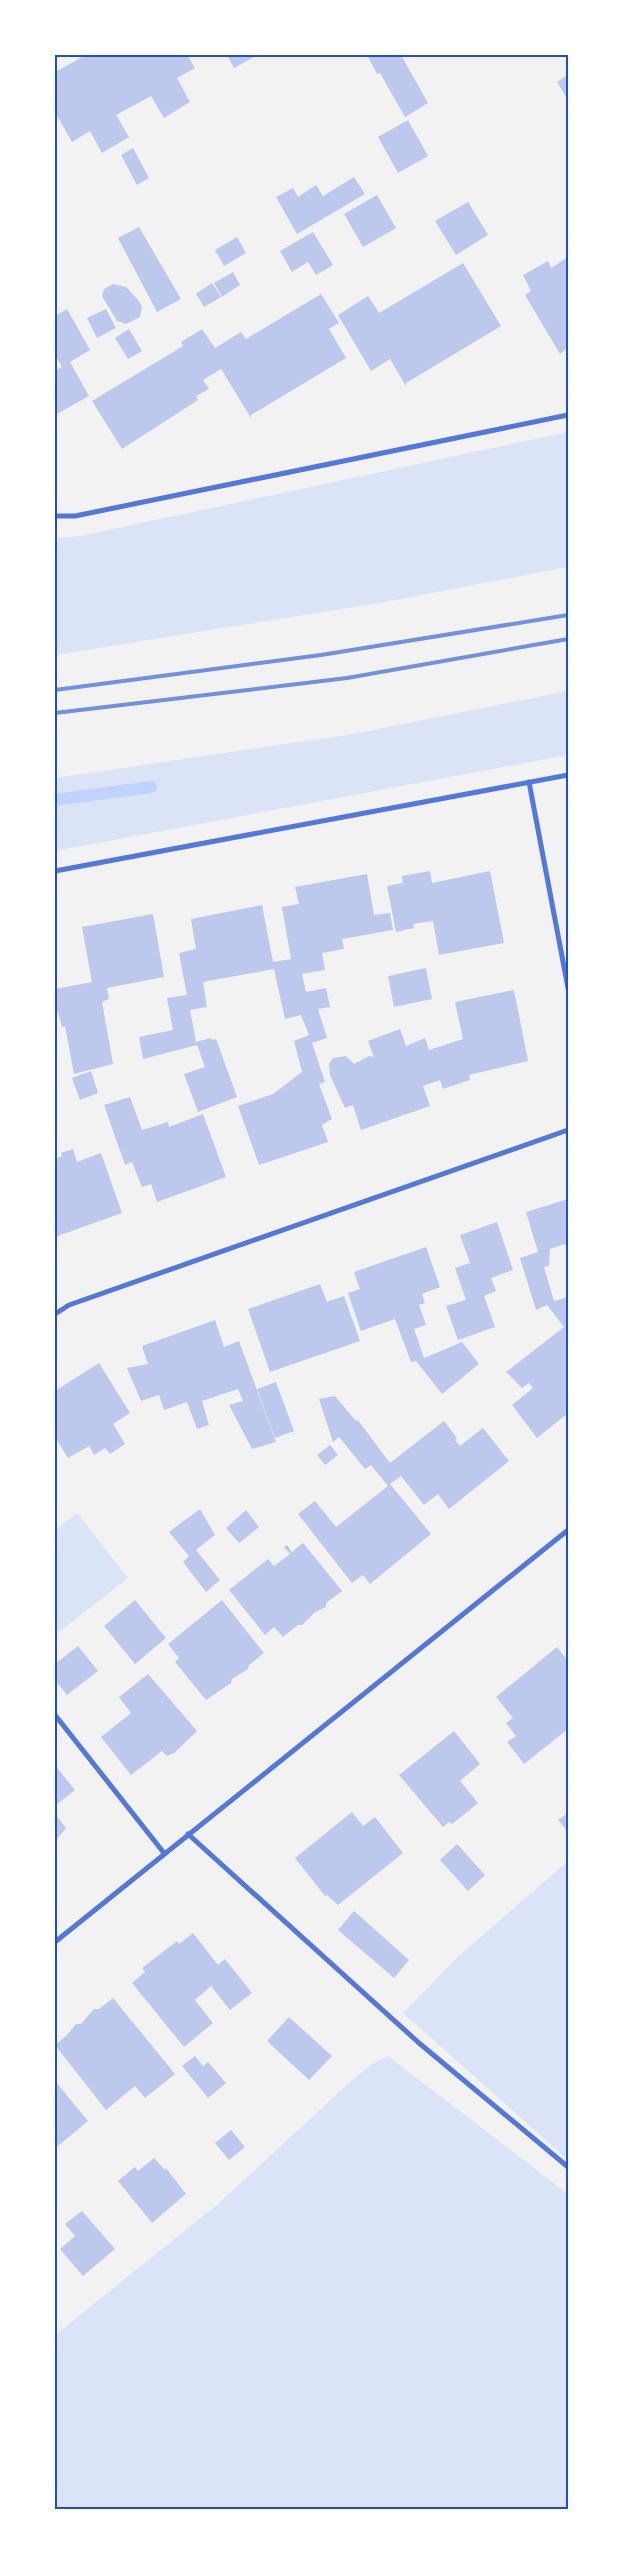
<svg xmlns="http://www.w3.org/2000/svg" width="623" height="2564" font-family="'Fira Sans Condensed',sans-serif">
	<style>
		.green { fill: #dbe4f7 }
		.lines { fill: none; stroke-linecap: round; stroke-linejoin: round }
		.stream { stroke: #bfd3fe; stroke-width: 12 }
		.building { fill: #bdc9ec }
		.minor { stroke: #5277de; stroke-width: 5 }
		.rail { stroke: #7290e2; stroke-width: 4 }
		.neatline { fill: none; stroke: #1d4ed8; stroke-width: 2 }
	</style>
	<rect width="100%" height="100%" fill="#f2f2f2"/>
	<g class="green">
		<path d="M 568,432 L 568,567 L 385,602 L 55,655 L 55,538 L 80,536 Z"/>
		<path d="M 568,691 L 568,755 L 55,851 L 55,778 L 353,734 Z"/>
		<path d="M 77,1513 L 128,1578 L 55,1635 L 55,1530 Z"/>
		<path d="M 568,1861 L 568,2160 L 403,2013 L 460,1955 Z"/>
		<path d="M 388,2056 L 568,2194 L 568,2509 L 55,2509 L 55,2335 L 218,2204 L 349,2083 L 372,2064 Z"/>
	</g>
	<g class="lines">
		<path class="stream" d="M 55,800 L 151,787"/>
	</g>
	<g class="building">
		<path d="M 86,55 L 187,55 L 195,68 L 177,78 L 190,102 L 164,118 L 151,96 L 116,115 L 129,137 L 102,153 L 90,131 L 72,142 L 55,112 L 55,72 Z"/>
		<path d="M 227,55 L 258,55 L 234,68 Z"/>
		<path d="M 367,55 L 401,55 L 428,103 L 405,117 L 380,73 L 377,74 Z"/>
		<path d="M 568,75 L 568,100 L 557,82 Z"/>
		<path d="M 408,120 L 428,156 L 398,173 L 378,137 Z"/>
		<path d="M 133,148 L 149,178 L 137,185 L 121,155 Z"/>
		<path d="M 354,177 L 365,194 L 297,234 L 276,197 L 293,188 L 298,197 L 316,185 L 323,196 Z"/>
		<path d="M 377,195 L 396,228 L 363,247 L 344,214 Z"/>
		<path d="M 468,202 L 488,235 L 456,255 L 435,221 Z"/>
		<path d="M 139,227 L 181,299 L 157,312 L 118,238 Z"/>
		<path d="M 313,232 L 333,265 L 316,275 L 308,262 L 292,272 L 280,251 Z"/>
		<path d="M 237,237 L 246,253 L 224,266 L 215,250 Z"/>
		<path d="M 568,257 L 568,347 L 560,354 L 525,295 L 531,291 L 523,275 L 548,261 L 551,268 Z"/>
		<path d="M 463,263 L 501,326 L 406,383 L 406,386 L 390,359 L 371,371 L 338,315 L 368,296 L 379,313 Z"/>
		<path d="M 233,272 L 240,285 L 222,297 L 214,283 Z"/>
		<path d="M 212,283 L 221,297 L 204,307 L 196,294 Z"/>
		<path d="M 113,284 L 126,287 L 138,300 L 142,306 L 140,317 L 126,324 L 117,321 L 102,296 L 104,289 Z"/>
		<path d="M 321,294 L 339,323 L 329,329 L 346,358 L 251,415 L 251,418 L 221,369 L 203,380 L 209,389 L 196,396 L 198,400 L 122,449 L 92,401 L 183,346 L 181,342 L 202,329 L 215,348 L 241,332 L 246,339 Z"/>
		<path d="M 67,309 L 90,350 L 70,362 L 89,396 L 55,415 L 55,371 L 62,367 L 55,354 L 55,316 Z"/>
		<path d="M 106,309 L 116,328 L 97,338 L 87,318 Z"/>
		<path d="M 129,329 L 142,351 L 128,359 L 115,338 Z"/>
		<path d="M 430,871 L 432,883 L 490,871 L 504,943 L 439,955 L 433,921 L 413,924 L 414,928 L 396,932 L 387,886 L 403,883 L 402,876 Z"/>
		<path d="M 367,874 L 374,915 L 390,913 L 393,930 L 342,939 L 344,949 L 322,953 L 325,970 L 302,974 L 306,992 L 326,988 L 330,1007 L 318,1009 L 327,1038 L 312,1043 L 325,1082 L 319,1084 L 332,1119 L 322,1125 L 328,1142 L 259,1165 L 238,1106 L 273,1094 L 302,1072 L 294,1041 L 309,1035 L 301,1015 L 285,1019 L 274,969 L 203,982 L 207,1007 L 190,1010 L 196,1042 L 211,1038 L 212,1040 L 216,1039 L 237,1097 L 198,1112 L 184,1074 L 205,1067 L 197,1045 L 143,1059 L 139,1037 L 173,1030 L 167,998 L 187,995 L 179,953 L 196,949 L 191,919 L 262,905 L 273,962 L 291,959 L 282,907 L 299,904 L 295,887 Z"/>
		<path d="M 153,914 L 164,977 L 107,988 L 109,999 L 102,1002 L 113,1064 L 74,1074 L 65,1026 L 62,1027 L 58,1012 L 55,1012 L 55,989 L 92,982 L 82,927 Z"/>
		<path d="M 426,968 L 432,999 L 394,1007 L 388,976 Z"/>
		<path d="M 514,990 L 528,1061 L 469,1075 L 470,1080 L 443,1089 L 440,1080 L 423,1086 L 430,1106 L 361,1130 L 353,1105 L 345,1108 L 330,1075 L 329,1064 L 333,1058 L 346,1056 L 354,1064 L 369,1056 L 374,1057 L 368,1041 L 400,1029 L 406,1046 L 425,1038 L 429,1050 L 463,1039 L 455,1002 Z"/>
		<path d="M 91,1071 L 98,1093 L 80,1100 L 72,1078 Z"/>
		<path d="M 130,1097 L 142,1130 L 168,1122 L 169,1127 L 203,1114 L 226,1177 L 157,1202 L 151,1184 L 142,1187 L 132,1162 L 125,1165 L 104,1105 Z"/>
		<path d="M 73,1149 L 77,1162 L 101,1153 L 122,1213 L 55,1237 L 55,1159 L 62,1156 L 61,1153 Z"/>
		<path d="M 568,1199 L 568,1251 L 565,1244 L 550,1249 L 549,1266 L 544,1267 L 554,1301 L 568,1297 L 568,1413 L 537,1438 L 512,1405 L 533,1388 L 529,1383 L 522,1388 L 506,1372 L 564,1327 L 547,1305 L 536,1310 L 520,1258 L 538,1252 L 526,1212 Z"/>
		<path d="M 497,1222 L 513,1270 L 491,1278 L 496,1291 L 484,1296 L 495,1327 L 458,1340 L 446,1306 L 466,1300 L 455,1268 L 470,1263 L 460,1235 Z"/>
		<path d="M 426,1247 L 440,1287 L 422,1294 L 425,1303 L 419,1305 L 426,1325 L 414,1329 L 424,1358 L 462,1342 L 479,1364 L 442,1394 L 416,1361 L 411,1362 L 395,1319 L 361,1331 L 348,1293 L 360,1289 L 354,1272 Z"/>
		<path d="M 320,1284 L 327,1302 L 344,1296 L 360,1341 L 270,1372 L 248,1309 Z"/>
		<path d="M 215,1320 L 224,1347 L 239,1341 L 276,1442 L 252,1449 L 229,1405 L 243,1401 L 238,1389 L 202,1401 L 209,1425 L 197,1429 L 187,1402 L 164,1410 L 159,1395 L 141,1401 L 127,1368 L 148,1364 L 142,1346 Z"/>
		<path d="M 99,1363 L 130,1413 L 113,1424 L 125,1444 L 110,1454 L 105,1448 L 94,1455 L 89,1446 L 68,1458 L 55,1437 L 55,1391 Z"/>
		<path d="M 276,1382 L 294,1431 L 275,1438 L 257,1389 Z"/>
		<path d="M 335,1396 L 356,1421 L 358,1420 L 360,1423 L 390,1463 L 444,1421 L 457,1438 L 455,1440 L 460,1446 L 483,1428 L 509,1461 L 449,1509 L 438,1494 L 424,1505 L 401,1476 L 390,1484 L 431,1534 L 370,1584 L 363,1575 L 352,1583 L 298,1514 L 315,1501 L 336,1527 L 388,1486 L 371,1465 L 365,1469 L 339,1437 L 333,1442 L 319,1399 Z"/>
		<path d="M 330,1445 L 338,1455 L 325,1465 L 317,1455 Z"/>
		<path d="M 200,1509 L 215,1535 L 196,1550 L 220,1580 L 206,1592 L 183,1562 L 189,1556 L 169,1532 Z"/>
		<path d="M 246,1510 L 259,1527 L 239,1543 L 226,1528 Z"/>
		<path d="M 303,1543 L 342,1591 L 326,1603 L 326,1607 L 315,1612 L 302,1625 L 298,1625 L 283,1637 L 274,1627 L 265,1635 L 229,1590 L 268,1559 L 274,1566 L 290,1554 L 284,1547 L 287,1545 L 292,1552 Z"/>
		<path d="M 135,1600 L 166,1638 L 135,1664 L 104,1626 Z"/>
		<path d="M 222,1600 L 264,1653 L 249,1665 L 248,1669 L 232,1679 L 231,1683 L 206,1700 L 175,1662 L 179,1658 L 168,1644 Z"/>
		<path d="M 78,1646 L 98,1671 L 67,1695 L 55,1680 L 55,1664 Z"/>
		<path d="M 557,1647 L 568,1661 L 568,1729 L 524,1764 L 507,1742 L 516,1736 L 506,1723 L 513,1718 L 496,1697 Z"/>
		<path d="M 148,1674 L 197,1731 L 174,1753 L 167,1756 L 162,1751 L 131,1775 L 101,1737 L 131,1713 L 119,1697 Z"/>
		<path d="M 454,1731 L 480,1764 L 460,1781 L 478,1803 L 452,1824 L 449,1822 L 443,1827 L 399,1775 Z"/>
		<path d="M 55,1765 L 75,1790 L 55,1806 Z"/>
		<path d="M 352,1812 L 363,1826 L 375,1817 L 403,1853 L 338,1905 L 327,1895 L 325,1896 L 295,1858 Z"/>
		<path d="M 568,1813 L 568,1832 L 558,1820 Z"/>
		<path d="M 55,1814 L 66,1828 L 55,1841 Z"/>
		<path d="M 457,1844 L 485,1875 L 468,1891 L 440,1860 Z"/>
		<path d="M 354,1911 L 409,1960 L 394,1978 L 338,1930 Z"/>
		<path d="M 193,1933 L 218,1965 L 225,1959 L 252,1993 L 230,2010 L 211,1986 L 195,2000 L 213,2023 L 184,2047 L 132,1983 L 145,1972 L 142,1968 L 177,1941 L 179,1944 Z"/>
		<path d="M 113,1998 L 175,2074 L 145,2098 L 135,2086 L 106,2110 L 55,2045 L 67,2035 L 76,2024 L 81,2024 L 94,2009 L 99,2009 Z"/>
		<path d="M 289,2017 L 332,2056 L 309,2080 L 267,2041 Z"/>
		<path d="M 195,2056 L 203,2066 L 208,2062 L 226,2083 L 208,2098 L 182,2066 Z"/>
		<path d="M 55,2081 L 88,2121 L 58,2146 L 55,2143 Z"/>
		<path d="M 231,2130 L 245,2147 L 229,2160 L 215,2143 Z"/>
		<path d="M 154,2158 L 165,2170 L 166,2168 L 186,2194 L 152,2223 L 118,2181 L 135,2167 L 138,2171 Z"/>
		<path d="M 82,2211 L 115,2249 L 83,2276 L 60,2249 L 75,2236 L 65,2224 Z"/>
	</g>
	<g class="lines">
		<g class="minor">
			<path d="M 55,516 L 75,516 L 568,415"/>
			<path d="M 529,782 L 568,988"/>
			<path d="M 55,871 L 568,775"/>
			<path d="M 55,1314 L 69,1305 L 568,1130"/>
			<path d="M 55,1715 L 164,1853"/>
			<path d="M 188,1834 L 419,2043 L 568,2167"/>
			<path d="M 55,1942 L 568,1530"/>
		</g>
		<g class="rail">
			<path d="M 55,690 L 321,655 L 568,615"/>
			<path d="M 55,713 L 347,678 L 568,639"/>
		</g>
	</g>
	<rect width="623" height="2564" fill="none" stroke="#ffffff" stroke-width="112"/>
	<rect x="56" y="56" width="511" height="2452" class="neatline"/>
</svg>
